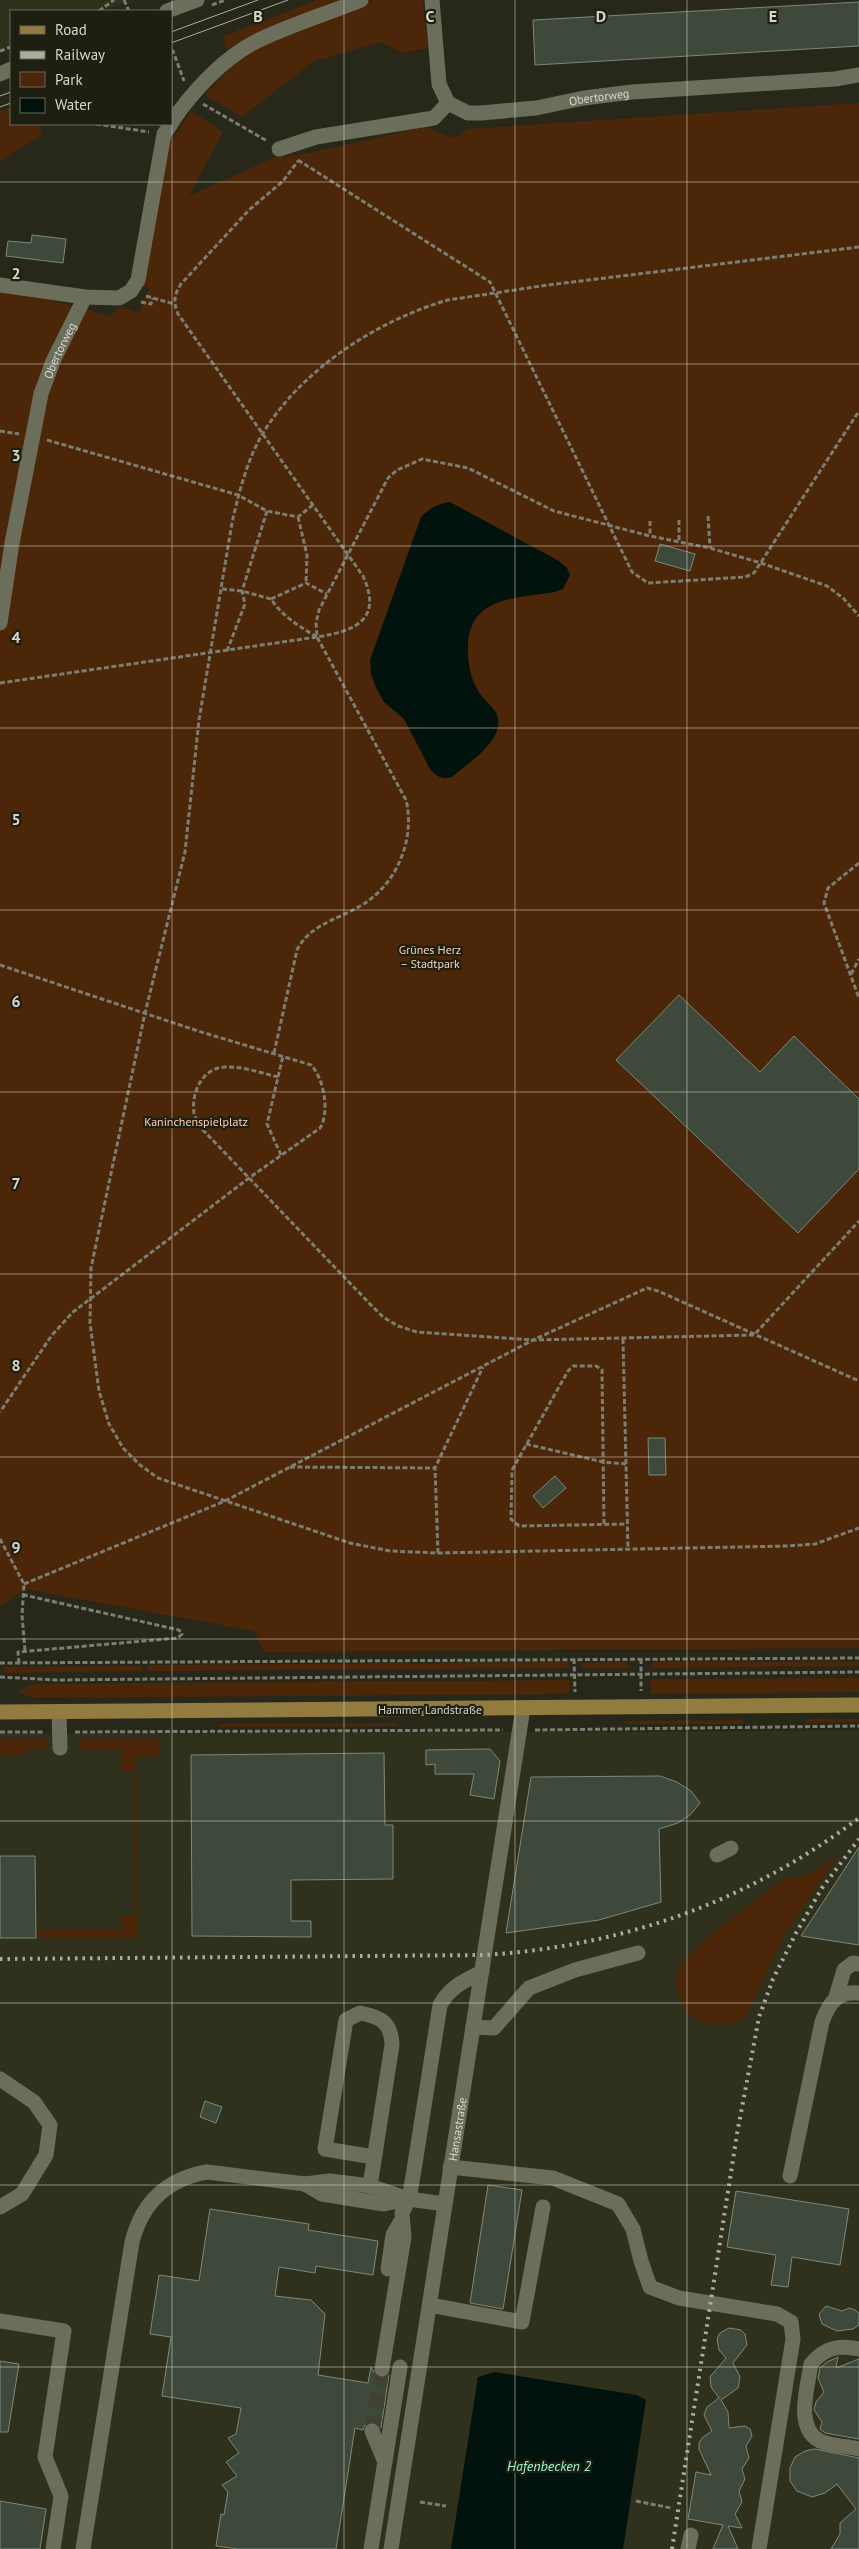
<svg xmlns="http://www.w3.org/2000/svg" width="859" height="2549" font-family="'PT Sans',sans-serif">
	<style>
		.built { fill: #30311d }
		.green { fill: #4c2608 }
		.water { fill: #02130d }
		.building { fill: #3e493c; stroke: #7c897a }
		.lines { fill: none; stroke-linecap: round; stroke-linejoin: round }
		.minor-tunnel { stroke: #414234; stroke-width: 15; stroke-dasharray: 15 8; stroke-linecap: butt }
		.path { stroke: #7c7e71; stroke-width: 3; stroke-dasharray: 5 2.5; stroke-linecap: butt }
		.minor { stroke: #6c6e5c; stroke-width: 15 }
		.major { stroke: #927b3f; stroke-width: 15 }
		.tram { stroke: #abada2; stroke-width: 1 }
		.rail { stroke: #abada2; stroke-width: 4; stroke-dasharray: 2.5 5; stroke-linecap: butt }
		.grid { fill: none; stroke: #d5d7cd; stroke-width: 1; stroke-opacity: 0.55 }
		.labels { text-anchor: middle; dominant-baseline: central; stroke-width: 4.5; stroke-linejoin: round; paint-order: stroke }
		.street-label { font-size: 12px; fill: #d5d7cd; stroke: #1e1f10 }
		.park-label { font-size: 12px; fill: #fcd1b6; stroke: #1e1f10 }
		.water-label { font-size: 14px; font-style: italic; fill: #99f7d7; stroke: #1e1f10 }
		.grid-label { font-size: 16px; text-anchor: middle; font-weight: bold; fill: #d5d7cd; stroke: #1e1f10; stroke-width: 4.5; stroke-linejoin: round; paint-order: stroke }
	</style>
	<rect width="100%" height="100%" fill="#272819"/>
	<g class="built">
		<path d="M 0,0 L 132,0 L 102,11 L 11,11 L 11,46 L 0,50 Z"/>
		<path d="M 859,1731 L 859,2549 L 623,2549 L 646,2400 L 478,2377 L 451,2549 L 0,2549 L 0,1734 Z"/>
	</g>
	<g class="green">
		<path d="M 318,0 L 348,0 L 226,49 L 223,36 Z"/>
		<path d="M 373,0 L 423,0 L 428,48 L 402,53 L 381,42 L 314,61 L 242,117 L 205,95 L 229,69 L 260,46 Z"/>
		<path d="M 859,103 L 859,1648 L 264,1652 L 254,1631 L 25,1589 L 0,1606 L 0,292 L 31,295 L 110,316 L 121,306 L 139,313 L 149,288 L 142,286 L 164,152 L 191,111 L 223,132 L 189,196 L 273,158 L 309,153 L 425,127 L 450,137 L 460,136 L 467,129 Z"/>
		<path d="M 11,107 L 11,124 L 38,124 L 42,135 L 0,161 L 0,111 Z"/>
		<path d="M 859,1661 L 859,1666 L 651,1668 L 653,1662 Z"/>
		<path d="M 567,1662 L 570,1668 L 149,1671 L 148,1665 Z"/>
		<path d="M 626,1662 L 630,1668 L 581,1668 L 583,1663 Z"/>
		<path d="M 142,1666 L 142,1671 L 4,1673 L 3,1671 L 5,1667 Z"/>
		<path d="M 859,1678 L 859,1692 L 651,1694 L 650,1679 Z"/>
		<path d="M 570,1680 L 569,1694 L 32,1698 L 18,1691 L 32,1684 Z"/>
		<path d="M 809,1719 L 859,1719 L 859,1722 L 805,1723 Z"/>
		<path d="M 743,1720 L 743,1724 L 627,1724 L 626,1721 Z"/>
		<path d="M 397,1723 L 398,1726 L 220,1727 L 220,1724 Z"/>
		<path d="M 159,1739 L 160,1756 L 136,1757 L 137,1937 L 36,1938 L 36,1930 L 121,1929 L 121,1916 L 135,1916 L 133,1771 L 121,1771 L 121,1750 L 79,1749 L 80,1740 Z"/>
		<path d="M 0,1740 L 48,1740 L 48,1748 L 29,1749 L 22,1756 L 0,1755 Z"/>
		<path d="M 837,1856 L 784,1936 L 744,2020 C 719,2028 711,2024 688,2015 C 683,2003 672,1985 678,1971 C 688,1947 762,1896 787,1877 C 804,1881 823,1865 837,1856 Z"/>
	</g>
	<g class="water">
		<path d="M 450,502 L 559,561 L 567,568 L 570,575 L 563,589 L 555,592 C 513,599 466,596 468,652 C 468,667 472,683 481,695 C 489,706 501,711 498,727 C 494,747 467,764 452,777 C 442,780 437,777 430,769 L 404,719 L 384,702 L 376,688 L 371,674 L 370,660 L 421,517 C 430,508 437,504 450,502 Z"/>
		<path d="M 494,2372 L 637,2395 L 646,2400 L 623,2549 L 451,2549 L 478,2377 Z"/>
	</g>
	<g class="building">
		<path d="M 859,2 L 859,46 L 535,65 L 533,20 Z"/>
		<path d="M 32,235 L 66,239 L 63,263 L 6,256 L 8,241 L 31,243 Z"/>
		<path d="M 660,544 L 695,554 L 690,571 L 655,561 Z"/>
		<path d="M 679,995 L 760,1072 L 794,1036 L 859,1099 L 859,1169 L 798,1233 L 616,1060 Z"/>
		<path d="M 648,1438 L 665,1438 L 666,1475 L 649,1475 Z"/>
		<path d="M 555,1476 L 566,1488 L 543,1508 L 533,1496 Z"/>
		<path d="M 490,1749 L 500,1761 L 494,1799 L 470,1795 L 474,1774 L 435,1774 L 435,1764 L 426,1765 L 426,1750 Z"/>
		<path d="M 384,1753 L 385,1825 L 393,1825 L 393,1879 L 291,1880 L 291,1921 L 311,1921 L 311,1937 L 192,1936 L 191,1755 Z"/>
		<path d="M 660,1776 L 677,1782 L 691,1791 L 700,1803 L 690,1815 L 678,1823 L 659,1829 L 661,1902 L 599,1920 L 506,1933 L 531,1777 Z"/>
		<path d="M 859,1847 L 859,1945 L 801,1936 Z"/>
		<path d="M 0,1856 L 35,1856 L 36,1938 L 0,1938 Z"/>
		<path d="M 205,2101 L 222,2107 L 216,2123 L 200,2117 Z"/>
		<path d="M 488,2185 L 522,2190 L 503,2309 L 470,2303 Z"/>
		<path d="M 736,2191 L 849,2209 L 840,2265 L 792,2257 L 788,2287 L 771,2285 L 776,2255 L 727,2247 Z"/>
		<path d="M 210,2209 L 309,2224 L 308,2230 L 378,2241 L 373,2275 L 316,2266 L 315,2273 L 279,2267 L 275,2296 L 311,2300 L 325,2314 L 318,2375 L 368,2383 L 371,2367 L 376,2376 L 380,2378 L 389,2375 L 381,2428 L 373,2422 L 365,2425 L 363,2430 L 355,2428 L 336,2549 L 238,2549 L 216,2546 L 221,2514 L 224,2515 L 228,2492 L 222,2485 L 237,2476 L 226,2462 L 239,2453 L 228,2438 L 236,2434 L 241,2408 L 162,2396 L 171,2337 L 150,2334 L 159,2275 L 199,2281 Z"/>
		<path d="M 826,2306 L 842,2311 L 849,2308 L 855,2310 L 859,2313 L 859,2325 L 853,2329 L 837,2331 L 822,2324 L 819,2314 Z"/>
		<path d="M 729,2328 L 741,2330 L 745,2334 L 747,2345 L 733,2363 L 740,2377 L 738,2388 L 721,2400 L 728,2412 L 729,2428 L 745,2426 L 750,2429 L 752,2436 L 746,2446 L 749,2458 L 742,2469 L 745,2479 L 739,2491 L 742,2502 L 735,2514 L 742,2528 L 728,2526 L 738,2549 L 713,2549 L 723,2525 L 688,2519 L 696,2472 L 711,2475 L 699,2449 L 699,2443 L 702,2438 L 712,2431 L 704,2415 L 707,2407 L 719,2398 L 711,2387 L 710,2377 L 726,2358 L 719,2350 L 717,2339 L 720,2333 Z"/>
		<path d="M 838,2357 L 836,2368 L 859,2359 L 859,2439 L 825,2433 L 820,2429 L 822,2422 L 814,2410 L 816,2402 L 824,2392 L 818,2378 L 820,2368 L 827,2362 Z"/>
		<path d="M 0,2361 L 19,2364 L 8,2432 L 0,2432 Z"/>
		<path d="M 815,2449 L 859,2458 L 859,2549 L 831,2549 L 840,2534 L 840,2523 L 856,2509 L 837,2484 L 825,2493 L 812,2497 L 797,2491 L 790,2481 L 790,2468 L 795,2457 L 805,2451 Z"/>
		<path d="M 0,2501 L 46,2509 L 40,2549 L 0,2549 Z"/>
	</g>
	<g class="lines">
		<path class="minor-tunnel" d="M 372,2431 L 382,2369"/>
		<g class="path">
			<path d="M 124,0 L 129,11"/>
			<path d="M 212,5 L 225,0"/>
			<path d="M 99,11 L 114,0"/>
			<path d="M 0,51 L 11,47"/>
			<path d="M 171,51 L 173,51 L 184,81"/>
			<path d="M 203,104 L 267,141"/>
			<path d="M 96,124 L 149,132"/>
			<path d="M 298,160 L 490,282 L 632,572 L 648,583 L 745,577 L 754,573 L 859,411"/>
			<path d="M 859,247 L 548,285 L 448,300 C 378,320 302,369 263,433 C 247,460 239,492 232,523 L 199,720 L 185,852 L 145,1013 L 91,1268 L 90,1323 L 99,1391 L 109,1424 L 123,1448 L 140,1465 L 158,1478 L 350,1543 L 390,1551 L 438,1553 L 788,1546 L 815,1544 L 859,1528"/>
			<path d="M 146,296 L 174,304"/>
			<path d="M 141,302 L 151,304 L 153,298"/>
			<path d="M 0,431 L 19,434"/>
			<path d="M 47,440 L 238,495 L 267,511 L 298,517 L 314,504"/>
			<path d="M 708,516 L 710,548"/>
			<path d="M 298,517 L 307,555 L 306,583"/>
			<path d="M 679,520 L 679,541"/>
			<path d="M 650,521 L 650,536"/>
			<path d="M 222,589 L 242,591 L 271,599 C 282,616 300,627 317,637"/>
			<path d="M 271,599 L 306,583 L 327,594"/>
			<path d="M 227,651 L 245,604 L 242,591 L 267,511"/>
			<path d="M 0,683 L 317,637 C 355,631 383,620 363,576 L 178,314 C 173,302 174,295 181,284 L 249,210 L 283,181 L 298,161"/>
			<path d="M 859,863 L 828,888 L 824,903 L 859,998"/>
			<path d="M 0,965 L 198,1031 L 311,1065 C 324,1078 330,1113 320,1128 L 249,1178 L 73,1312 L 52,1335 L 0,1412"/>
			<path d="M 851,974 L 859,959"/>
			<path d="M 274,1053 L 297,950 C 311,922 343,919 368,901 C 399,879 415,836 406,800 L 317,637 L 316,623 L 319,610 L 388,478 L 397,470 L 422,459 L 468,468 L 554,511 L 650,536 L 710,548 L 761,563 L 827,586 L 843,598 L 859,616"/>
			<path d="M 278,1077 C 261,1073 242,1066 225,1067 C 202,1068 191,1093 194,1113 C 195,1118 200,1124 203,1130 L 371,1305 L 383,1317 L 398,1326 L 417,1332 L 533,1340 L 754,1335 L 859,1221"/>
			<path d="M 281,1155 L 267,1124 L 283,1056"/>
			<path d="M 623,1339 L 628,1549"/>
			<path d="M 526,1444 L 603,1462 L 626,1464"/>
			<path d="M 290,1467 L 435,1468"/>
			<path d="M 604,1524 L 602,1370 L 596,1366 L 573,1366 L 568,1371 L 512,1470 L 511,1519 L 519,1526 L 627,1524"/>
			<path d="M 0,1539 L 24,1584 L 22,1615 L 25,1651"/>
			<path d="M 438,1553 L 435,1468 L 483,1367"/>
			<path d="M 24,1584 L 225,1501 L 533,1340 L 647,1288 L 658,1291 L 859,1381"/>
			<path d="M 574,1659 L 575,1692"/>
			<path d="M 641,1659 L 641,1691"/>
			<path d="M 0,1663 L 859,1658"/>
			<path d="M 19,1663 L 18,1652 L 178,1638 L 182,1634 L 179,1630 L 24,1595"/>
			<path d="M 0,1677 L 57,1680 L 859,1672"/>
			<path d="M 535,1730 L 859,1726"/>
			<path d="M 0,1732 L 43,1732"/>
			<path d="M 75,1732 L 503,1730"/>
			<path d="M 636,2501 L 671,2508"/>
			<path d="M 420,2502 L 446,2506"/>
		</g>
		<g class="minor">
			<path id="s1" d="M 432,0 L 439,84 L 448,103 L 468,113 L 481,113 L 536,108 L 584,98 L 632,92 L 835,79 L 859,75"/>
			<path d="M 167,11 L 197,0"/>
			<path d="M 0,74 L 11,69"/>
			<path d="M 171,123 C 192,92 223,58 257,41 C 290,25 326,14 361,0"/>
			<path d="M 279,149 L 316,137 L 434,118 L 448,103"/>
			<path d="M 0,285 L 85,297 L 119,298 L 131,291 L 138,280 L 164,134 L 171,124"/>
			<path id="s2" d="M 0,623 L 12,543 L 41,394 L 53,361 L 85,297"/>
			<path d="M 59,1712 L 60,1748"/>
			<path d="M 717,1855 L 731,1848"/>
			<path d="M 836,1997 L 844,1970 L 853,1963 L 859,1964"/>
			<path d="M 473,2027 L 494,2028 L 529,1988 L 575,1970 L 638,1953"/>
			<path d="M 0,2079 L 34,2102 L 50,2125 L 46,2155 L 22,2194 L 0,2207"/>
			<path d="M 450,2167 L 553,2178 L 618,2204 L 633,2229 L 641,2261 L 650,2287 L 679,2298 L 777,2314 L 791,2322 L 793,2339 L 759,2549"/>
			<path d="M 790,2176 L 822,2022 C 829,2003 837,1991 859,1993"/>
			<path d="M 305,2184 L 322,2194 L 384,2204 L 407,2199"/>
			<path d="M 370,2186 L 392,2045 C 391,2022 381,2017 360,2013 L 346,2020 L 325,2149 L 374,2157"/>
			<path d="M 388,2269 L 393,2235 L 401,2221"/>
			<path d="M 430,2305 L 522,2322 L 543,2207"/>
			<path d="M 0,2321 L 64,2331 L 45,2457 L 61,2496 L 53,2549"/>
			<path d="M 859,2349 C 839,2345 825,2347 811,2364 C 808,2386 794,2428 820,2441 C 831,2446 847,2446 859,2449"/>
			<path d="M 382,2369 L 404,2237 L 402,2213 L 409,2199 L 414,2170 L 440,2005 C 450,1987 464,1981 482,1972"/>
			<path d="M 372,2431 L 385,2462"/>
			<path d="M 83,2549 L 132,2242 C 142,2203 166,2179 207,2172 L 305,2184 L 330,2181 L 370,2186 L 409,2199 L 445,2204"/>
			<path d="M 371,2549 L 400,2367"/>
			<path id="s3" d="M 391,2549 L 523,1708"/>
			<path d="M 688,2549 L 691,2535"/>
		</g>
		<path class="major" d="M 0,1712 L 859,1705"/>
		<g class="tram">
			<path d="M 171,32 L 258,0"/>
			<path d="M 171,43 L 288,0"/>
			<path d="M 0,96 L 11,92"/>
			<path d="M 0,107 L 11,103"/>
		</g>
		<g class="rail">
			<path d="M 0,1959 L 485,1955 C 624,1946 747,1902 859,1818"/>
			<path d="M 672,2549 L 737,2134 L 759,2017 L 773,1979 L 796,1933 L 822,1888 L 859,1839"/>
		</g>
	</g>
	<path class="grid" d="M 172,0 L 172,2549M 344,0 L 344,2549M 515,0 L 515,2549M 687,0 L 687,2549M 0,182 L 859,182M 0,364 L 859,364M 0,546 L 859,546M 0,728 L 859,728M 0,910 L 859,910M 0,1092 L 859,1092M 0,1274 L 859,1274M 0,1457 L 859,1457M 0,1639 L 859,1639M 0,1821 L 859,1821M 0,2003 L 859,2003M 0,2185 L 859,2185M 0,2367 L 859,2367"/>
	<g class="labels">
		<g class="street-label">
			<text stroke="none"><textPath href="#s1" startOffset="260">Obertorweg</textPath></text>
			<text stroke="none"><textPath href="#s2" startOffset="280">Obertorweg</textPath></text>
			<text x="430" y="1709">Hammer Landstraße</text>
			<text stroke="none"><textPath href="#s3" startOffset="425">Hansastraße</textPath></text>
		</g>
		<g class="park-label">
			<text x="430" y="949">Grünes Herz<tspan x="430" dy="14">– Stadtpark</tspan></text>
			<text x="196" y="1121">Kaninchenspielplatz</text>
		</g>
		<g class="water-label">
			<text x="549" y="2466">Hafenbecken 2</text>
		</g>
	</g>
	<g class="grid-label">
		<text x="258" y="22">B</text>
		<text x="430" y="22">C</text>
		<text x="601" y="22">D</text>
		<text x="773" y="22">E</text>
		<text x="16" y="279">2</text>
		<text x="16" y="461">3</text>
		<text x="16" y="643">4</text>
		<text x="16" y="825">5</text>
		<text x="16" y="1007">6</text>
		<text x="16" y="1189">7</text>
		<text x="16" y="1371">8</text>
		<text x="16" y="1553">9</text>
	</g>
	<rect x="10" y="10" width="162" height="115" fill="#1e1f10" stroke="#67695c"/>
	<rect x="20" y="26" width="25" height="8" fill="#927b3f" stroke="#67695c"/>
	<text x="55" y="35" font-size="15" fill="#d5d7cd">Road</text>
	<rect x="20" y="51" width="25" height="8" fill="#abada2" stroke="#67695c"/>
	<text x="55" y="60" font-size="15" fill="#d5d7cd">Railway</text>
	<rect x="20" y="72" width="25" height="15" fill="#4c2608" stroke="#67695c"/>
	<text x="55" y="85" font-size="15" fill="#d5d7cd">Park</text>
	<rect x="20" y="98" width="25" height="15" fill="#02130d" stroke="#67695c"/>
	<text x="55" y="110" font-size="15" fill="#d5d7cd">Water</text>
</svg>
